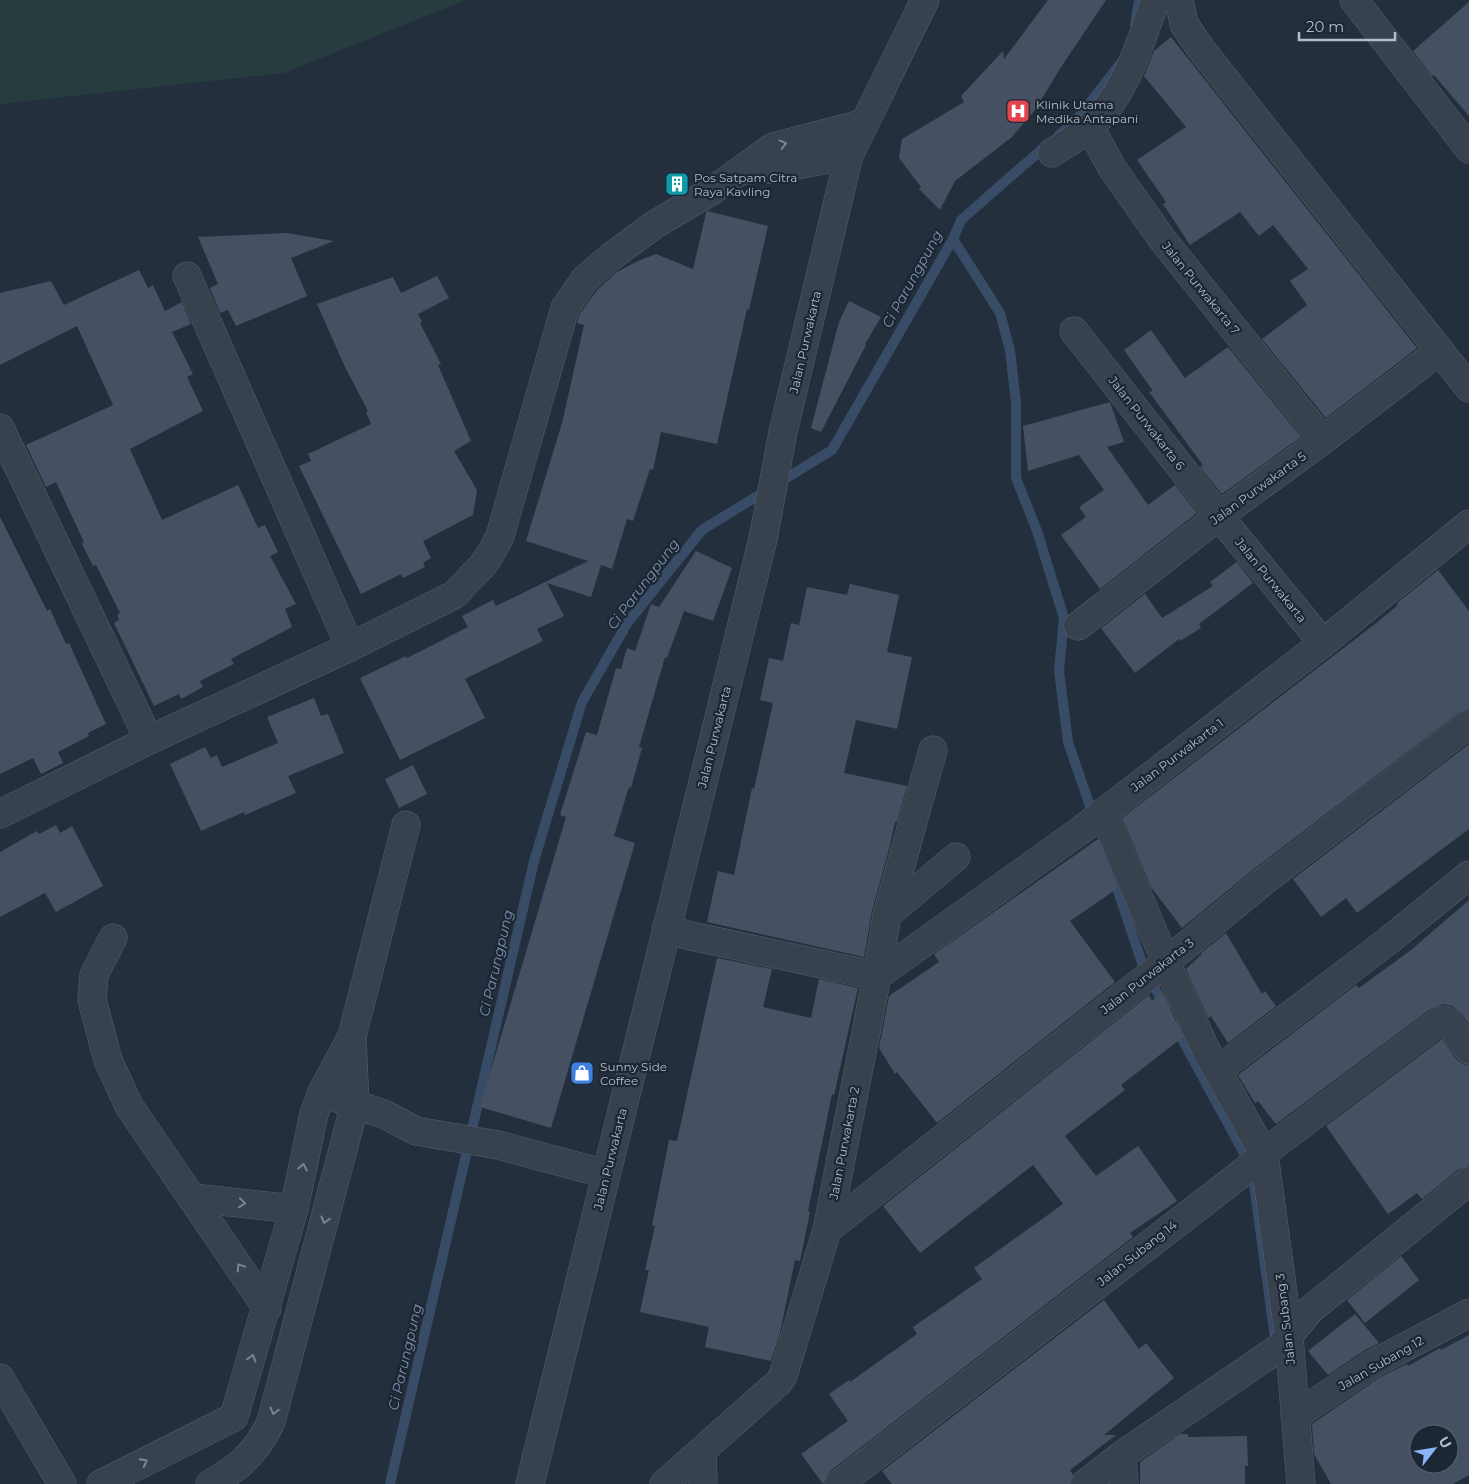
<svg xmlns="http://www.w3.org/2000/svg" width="1469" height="1484" font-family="Montserrat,sans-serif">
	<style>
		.green { fill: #263c3f }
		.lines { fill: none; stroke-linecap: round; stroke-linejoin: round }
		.stream { stroke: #394c67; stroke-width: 10 }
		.building { fill: #455162; fill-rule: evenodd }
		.minor-casing { stroke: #565f6c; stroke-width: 29 }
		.minor { stroke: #38414e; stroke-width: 28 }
		.oneway { stroke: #7c8592 }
		.labels { text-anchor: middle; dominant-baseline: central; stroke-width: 4.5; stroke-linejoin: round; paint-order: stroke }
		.poi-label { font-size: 12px; fill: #b4bcc9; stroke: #1d2633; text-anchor: start }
		.street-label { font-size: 12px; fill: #b4bcc9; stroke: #1d2633 }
		.water-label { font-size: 14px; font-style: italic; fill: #7c92b1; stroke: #1d2633 }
	</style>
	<rect width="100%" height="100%" fill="#242f3e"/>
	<path class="green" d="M 0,0 L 466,0 L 284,73 L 0,104 Z"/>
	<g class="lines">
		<g class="stream">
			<path d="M 1135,24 L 1139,0"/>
			<path d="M 1059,135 L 1078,118 L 1120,64"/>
			<path d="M 953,239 L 1000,313 L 1010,350 L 1016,403 L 1016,478 L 1037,531 L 1064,618 L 1059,670 L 1068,742 L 1094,818"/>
			<path d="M 1102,843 L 1143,966 L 1165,1007"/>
			<path d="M 1175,1026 L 1244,1153 L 1251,1163 L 1276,1345"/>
			<path d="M 390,1484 L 534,861 L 582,702 L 628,622 L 702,530 L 832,450 L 953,239 L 961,220 L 1048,144"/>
		</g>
	</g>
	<g class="building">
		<path d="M 1048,0 L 1106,0 L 1061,67 L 1035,110 L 1012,137 L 955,181 L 940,210 L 919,189 L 921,187 L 899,158 L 902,139 L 964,102 L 961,96 L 1003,51 L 1004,59 Z"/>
		<path d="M 1469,2 L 1469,116 L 1434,75 L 1432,76 L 1413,51 Z"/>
		<path d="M 1171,37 L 1417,348 L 1326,418 L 1262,339 L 1307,305 L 1290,281 L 1308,269 L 1273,225 L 1259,236 L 1240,212 L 1190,245 L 1163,204 L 1166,202 L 1137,160 L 1186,127 L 1144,76 L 1154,51 Z"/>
		<path d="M 707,211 L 768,226 L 749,310 L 747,309 L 717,444 L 661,432 L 653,470 L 650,469 L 633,521 L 627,519 L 612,569 L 601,565 L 591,597 L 547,583 L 564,616 L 537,629 L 543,641 L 465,679 L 485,718 L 400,760 L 360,678 L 406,656 L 407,658 L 468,627 L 462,616 L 493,600 L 496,606 L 588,561 L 526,541 L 562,423 L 584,325 L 577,323 L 579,315 L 597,290 L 617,272 L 638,261 L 656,254 L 693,269 L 706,213 Z"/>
		<path d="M 287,233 L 334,241 L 291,258 L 307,296 L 236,326 L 228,310 L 220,313 L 210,288 L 218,284 L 198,237 Z"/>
		<path d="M 139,270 L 148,288 L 153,285 L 165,311 L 182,302 L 191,324 L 172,332 L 193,374 L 187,377 L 203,411 L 130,449 L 162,520 L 238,485 L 258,528 L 265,525 L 278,552 L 270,556 L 296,604 L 285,609 L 292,627 L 231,659 L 234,664 L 200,681 L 203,687 L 181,699 L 179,694 L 154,706 L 114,623 L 119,620 L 117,615 L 120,613 L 96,565 L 93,566 L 82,544 L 84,542 L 56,482 L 46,487 L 26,445 L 113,405 L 77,326 L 0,365 L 0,293 L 51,281 L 64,305 Z"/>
		<path d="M 437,276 L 449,298 L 418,314 L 422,322 L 420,323 L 441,364 L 438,365 L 471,441 L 454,451 L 477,490 L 473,515 L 423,541 L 431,558 L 423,563 L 425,567 L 403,578 L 401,574 L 361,594 L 299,466 L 311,461 L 308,454 L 371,424 L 366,412 L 368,411 L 345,367 L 317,304 L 393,277 L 401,293 Z"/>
		<path d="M 849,301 L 881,317 L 865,344 L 866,345 L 821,432 L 811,428 L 839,322 Z"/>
		<path d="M 1151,330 L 1185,378 L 1228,347 L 1301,437 L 1222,494 L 1200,467 L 1203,465 L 1149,392 L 1153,391 L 1124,350 Z"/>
		<path d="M 1110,402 L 1124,442 L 1107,447 L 1148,505 L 1175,485 L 1197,513 L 1100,589 L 1061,535 L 1086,517 L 1079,507 L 1104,490 L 1079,455 L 1028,471 L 1023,426 Z"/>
		<path d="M 0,517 L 47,611 L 50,609 L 66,644 L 69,643 L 106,724 L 88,733 L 89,736 L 58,752 L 63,763 L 41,774 L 33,758 L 0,774 Z"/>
		<path d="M 696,551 L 732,568 L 713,621 L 684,611 L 667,658 L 665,657 L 639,747 L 642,748 L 631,788 L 629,787 L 614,836 L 635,843 L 551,1128 L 480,1107 L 566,817 L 560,815 L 586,732 L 597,735 L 616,668 L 621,669 L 627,648 L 635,651 L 651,604 L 659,607 Z"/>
		<path d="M 1237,562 L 1253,583 L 1199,624 L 1201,628 L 1180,641 L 1179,639 L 1135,673 L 1101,628 L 1145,594 L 1162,618 L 1213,586 L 1210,582 Z"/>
		<path d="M 1438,570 L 1469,611 L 1469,709 L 1460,712 L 1254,869 L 1182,928 L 1151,887 L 1122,818 L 1375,624 L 1398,605 L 1397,603 Z"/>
		<path d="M 850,584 L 899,595 L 887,652 L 912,657 L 897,729 L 856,720 L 844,773 L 907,786 L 897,822 L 895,822 L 889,849 L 872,911 L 864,957 L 707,922 L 718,871 L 734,875 L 752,788 L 754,789 L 773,703 L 760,700 L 769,658 L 783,661 L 791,623 L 799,625 L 807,587 L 847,595 Z"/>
		<path d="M 314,698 L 321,716 L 328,714 L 344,753 L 288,776 L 296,793 L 245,815 L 244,812 L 201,831 L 170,764 L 205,747 L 211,758 L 217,755 L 222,767 L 278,743 L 267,717 Z"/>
		<path d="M 1469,744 L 1469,829 L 1357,913 L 1346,898 L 1321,917 L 1293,879 Z"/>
		<path d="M 413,765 L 427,794 L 399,808 L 385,779 Z"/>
		<path d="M 56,825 L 60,833 L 72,826 L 103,886 L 56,912 L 45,893 L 0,917 L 0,852 L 37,831 L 39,834 Z"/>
		<path d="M 1098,839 L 1118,888 L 1070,921 L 1115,982 L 937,1123 L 897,1072 L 895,1074 L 879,1048 L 889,996 L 939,962 L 934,954 Z"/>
		<path d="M 1469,900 L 1469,1024 L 1461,1013 L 1452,1006 L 1444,1004 L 1429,1010 L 1276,1124 L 1258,1101 L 1255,1103 L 1238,1075 L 1356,985 L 1359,988 L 1411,950 Z"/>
		<path d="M 1226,933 L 1262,994 L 1265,991 L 1276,1006 L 1228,1043 L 1211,1016 L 1208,1018 L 1186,969 L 1202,954 L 1201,953 Z"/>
		<path d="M 717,958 L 772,969 L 763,1007 L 811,1018 L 819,979 L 858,988 L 834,1095 L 832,1094 L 808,1211 L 810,1212 L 800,1261 L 795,1260 L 780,1333 L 771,1361 L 705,1347 L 709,1327 L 640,1312 L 649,1270 L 645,1270 L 655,1226 L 652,1225 L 669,1140 L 677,1141 Z"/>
		<path d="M 1162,991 L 1183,1037 L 1121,1085 L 1125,1090 L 1065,1136 L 1096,1176 L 1138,1146 L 1177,1201 L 1130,1233 L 1133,1237 L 829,1472 L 823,1484 L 801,1454 L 848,1421 L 829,1394 L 849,1380 L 850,1382 L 917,1334 L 913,1327 L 982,1279 L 974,1268 L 1063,1204 L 1033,1165 L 920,1253 L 883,1206 L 1149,995 L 1152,1001 Z"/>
		<path d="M 1442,1039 L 1457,1060 L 1462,1064 L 1469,1065 L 1469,1166 L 1459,1169 L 1422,1199 L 1417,1193 L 1388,1214 L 1326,1126 Z"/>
		<path d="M 1401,1256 L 1419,1280 L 1365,1323 L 1347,1300 Z"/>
		<path d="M 1104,1300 L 1139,1349 L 1146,1343 L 1174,1378 L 1104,1435 L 1116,1435 L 1070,1470 L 1073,1475 L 1070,1484 L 892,1484 L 882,1471 Z"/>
		<path d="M 1355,1314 L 1379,1343 L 1362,1352 L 1328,1375 L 1308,1351 Z"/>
		<path d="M 1469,1335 L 1469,1475 L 1453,1484 L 1331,1484 L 1314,1454 L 1312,1424 L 1379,1378 L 1407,1364 L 1408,1366 L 1440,1348 L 1441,1350 ZM 1419,1434 L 1449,1434 L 1449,1464 L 1419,1464 Z"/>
		<path d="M 1180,1434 L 1188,1434 L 1188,1437 L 1247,1436 L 1248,1466 L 1245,1466 L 1245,1484 L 1140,1484 L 1140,1462 Z"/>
	</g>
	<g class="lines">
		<g class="minor-casing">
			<g id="minor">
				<path d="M 1179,0 L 1184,24 L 1201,49 L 1469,388"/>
				<path d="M 1354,0 L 1469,149"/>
				<path d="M 1090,127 L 1112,168 L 1162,239 L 1323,440"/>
				<path d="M 1052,153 C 1065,144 1080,137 1091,126 C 1128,91 1138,46 1156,0"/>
				<path d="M 742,170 L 776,169 L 849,155"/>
				<path d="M 187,276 L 350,647"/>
				<path d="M 1074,331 L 1219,516 L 1323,643"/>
				<path d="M 0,428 L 149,740"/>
				<path d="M 1078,626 L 1219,516 L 1323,440 L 1439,351"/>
				<path d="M 1103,812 L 1166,962 L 1205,1048 L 1264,1154 L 1289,1337 L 1301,1484"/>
				<path d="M 0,814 L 149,740 L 350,647 L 454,595 L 483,565 L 491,553 L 500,536 L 565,308 L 585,279 L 612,256 L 654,225 L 713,190 L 773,147 L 865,123"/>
				<path d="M 887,915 L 956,857"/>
				<path d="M 666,929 L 691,936 L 877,976"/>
				<path d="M 113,938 L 94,975 L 92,1000 L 108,1060 L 129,1106 L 267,1308"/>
				<path d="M 877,976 L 1081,830 L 1323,643 L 1469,524"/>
				<path d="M 1218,1070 L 1388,941 L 1469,875"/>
				<path d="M 337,1098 L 386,1115 L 416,1131 L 498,1145 L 606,1174"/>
				<path d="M 194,1198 L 294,1209"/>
				<path d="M 827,1230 L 1166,962 L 1264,881 L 1469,724"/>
				<path d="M 0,1378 L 62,1484"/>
				<path d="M 1295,1416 L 1371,1365 L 1469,1313"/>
				<path d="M 702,1451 L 703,1484"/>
				<path d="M 1122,1455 L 1124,1484"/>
				<path d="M 101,1484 L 234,1417 L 294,1209 L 314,1114 L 322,1092 L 352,1036 L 406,825"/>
				<path d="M 210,1484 C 240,1467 256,1453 271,1422 L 355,1104 L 352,1037"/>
				<path d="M 530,1484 L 763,539 L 783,432 L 849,155 L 925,0"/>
				<path d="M 664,1484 L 778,1383 L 783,1376 L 827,1230 L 877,976 L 887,915 L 933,750"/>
				<path d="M 839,1484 L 1242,1173 L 1277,1143 L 1436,1024 L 1444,1020 L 1449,1023 L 1469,1050"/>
				<path d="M 1085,1484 L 1122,1455 L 1279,1348 L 1310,1310 L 1469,1181"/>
			</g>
		</g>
		<use href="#minor" class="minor"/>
	</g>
	<defs><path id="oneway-chevron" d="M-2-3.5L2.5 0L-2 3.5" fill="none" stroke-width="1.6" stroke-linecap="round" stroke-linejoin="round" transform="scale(1.25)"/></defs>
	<g class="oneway">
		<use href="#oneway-chevron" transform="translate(783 144) rotate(-15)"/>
		<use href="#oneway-chevron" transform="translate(303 1167) rotate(-78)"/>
		<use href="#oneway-chevron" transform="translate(242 1203) rotate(6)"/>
		<use href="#oneway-chevron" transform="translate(325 1220) rotate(105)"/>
		<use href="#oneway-chevron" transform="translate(240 1267) rotate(-124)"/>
		<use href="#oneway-chevron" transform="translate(252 1358) rotate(-74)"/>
		<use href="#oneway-chevron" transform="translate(274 1411) rotate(105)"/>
		<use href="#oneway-chevron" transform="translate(144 1462) rotate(-27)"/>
	</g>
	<defs>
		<g id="hospital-square" transform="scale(1.25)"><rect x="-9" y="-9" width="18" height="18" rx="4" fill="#e0444e" stroke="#1d2633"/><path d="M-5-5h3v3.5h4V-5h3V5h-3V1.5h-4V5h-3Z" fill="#fff"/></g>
		<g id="building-square" transform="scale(1.25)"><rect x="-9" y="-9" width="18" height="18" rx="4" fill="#0f9aa8" stroke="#1d2633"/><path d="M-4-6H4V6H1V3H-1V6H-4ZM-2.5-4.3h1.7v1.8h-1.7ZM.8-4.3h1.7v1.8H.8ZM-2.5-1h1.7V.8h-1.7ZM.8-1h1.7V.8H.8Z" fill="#fff"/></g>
		<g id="shop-square" transform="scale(1.25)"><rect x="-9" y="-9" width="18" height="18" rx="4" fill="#3f7fe0" stroke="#1d2633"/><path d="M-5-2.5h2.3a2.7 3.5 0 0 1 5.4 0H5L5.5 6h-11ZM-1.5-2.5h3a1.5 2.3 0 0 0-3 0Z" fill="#fff"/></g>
	</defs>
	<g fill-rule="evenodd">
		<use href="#hospital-square" x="1018" y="111"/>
		<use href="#building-square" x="677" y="184"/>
		<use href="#shop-square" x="582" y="1073"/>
	</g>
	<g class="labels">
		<g class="poi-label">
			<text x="1036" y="104">Klinik Utama<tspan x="1036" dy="14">Medika Antapani</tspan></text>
			<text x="694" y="177">Pos Satpam Citra<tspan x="694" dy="14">Raya Kavling</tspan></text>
			<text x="600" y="1066">Sunny Side<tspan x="600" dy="14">Coffee</tspan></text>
		</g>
		<g class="street-label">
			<text transform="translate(1201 288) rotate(51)">Jalan Purwakarta 7</text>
			<text transform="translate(805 342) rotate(-77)">Jalan Purwakarta</text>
			<text transform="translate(1147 423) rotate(52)">Jalan Purwakarta 6</text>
			<text transform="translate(1258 488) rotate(-36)">Jalan Purwakarta 5</text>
			<text transform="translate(1271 580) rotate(51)">Jalan Purwakarta</text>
			<text transform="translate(714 737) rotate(-76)">Jalan Purwakarta</text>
			<text transform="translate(1177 755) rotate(-37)">Jalan Purwakarta 1</text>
			<text transform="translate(1147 976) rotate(-38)">Jalan Purwakarta 3</text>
			<text transform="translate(844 1143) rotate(-79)">Jalan Purwakarta 2</text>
			<text transform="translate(610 1159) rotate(-76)">Jalan Purwakarta</text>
			<text transform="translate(1137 1253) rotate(-38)">Jalan Subang 14</text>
			<text transform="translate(1285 1319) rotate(-97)">Jalan Subang 3</text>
			<text transform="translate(1381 1363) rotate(-30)">Jalan Subang 12</text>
		</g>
		<g class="water-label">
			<text transform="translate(912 279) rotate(-61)">Ci Parungpung</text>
			<text transform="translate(643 584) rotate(-53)">Ci Parungpung</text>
			<text transform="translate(496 963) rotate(-77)">Ci Parungpung</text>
			<text transform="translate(405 1357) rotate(-77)">Ci Parungpung</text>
		</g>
	</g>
	<g transform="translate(1434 1449) rotate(59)"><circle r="24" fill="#1d2633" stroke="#59626f"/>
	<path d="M0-4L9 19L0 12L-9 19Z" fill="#8ab4f8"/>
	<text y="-8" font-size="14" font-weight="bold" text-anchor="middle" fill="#b4bcc9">U</text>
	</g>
	<path d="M1299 32v8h96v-8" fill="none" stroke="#b4bcc9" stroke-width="2.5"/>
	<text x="1306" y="32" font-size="15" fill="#b4bcc9" stroke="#1d2633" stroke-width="4" paint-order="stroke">20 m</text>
</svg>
